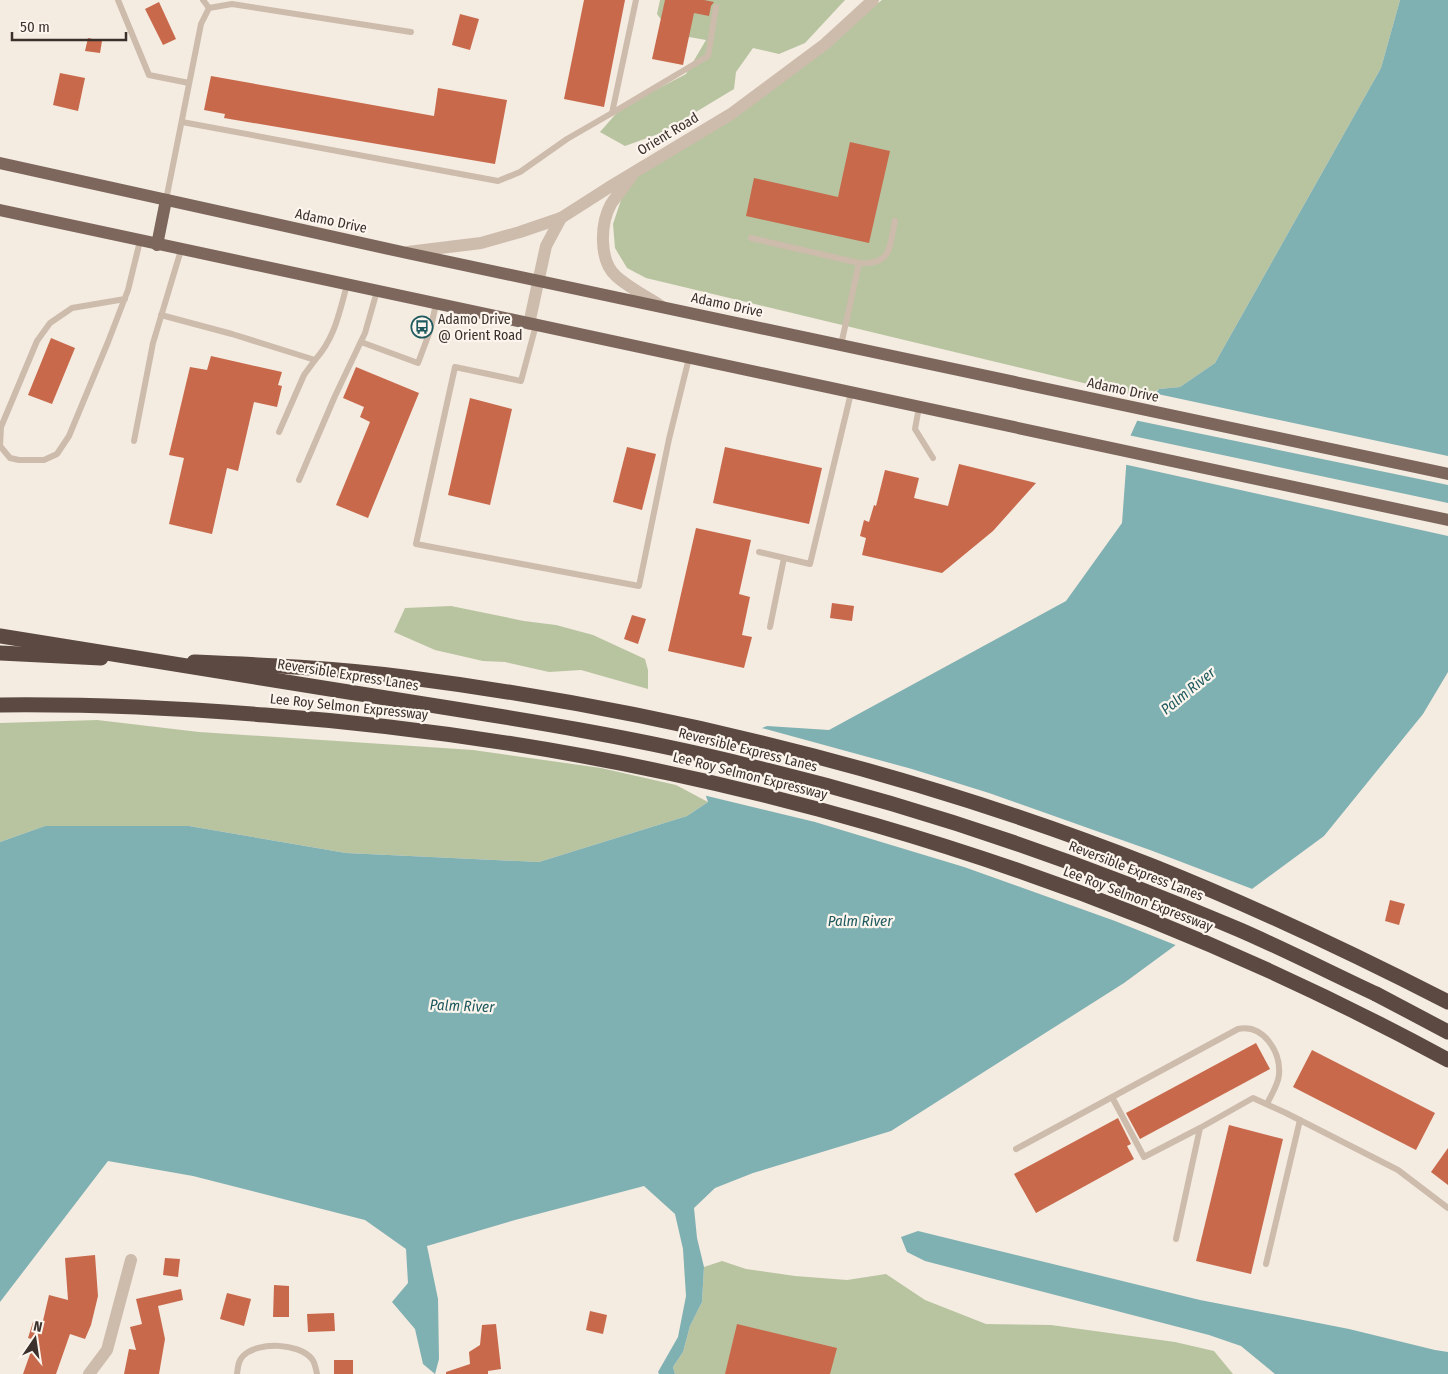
<svg xmlns="http://www.w3.org/2000/svg" width="1448" height="1374" font-family="'Fira Sans Condensed',sans-serif">
	<style>
		.green { fill: #b8c4a0 }
		.water { fill: #7fb0b2 }
		.pier { fill: #f4ebe1 }
		.building { fill: #c8694b }
		.lines { fill: none; stroke-linecap: round; stroke-linejoin: round }
		.service { stroke: #cdbbac; stroke-width: 6 }
		.minor { stroke: #cdbbac; stroke-width: 12 }
		.tertiary { stroke: #cdbbac; stroke-width: 12 }
		.primary { stroke: #7d675c; stroke-width: 12 }
		.motorway { stroke: #5c4a42; stroke-width: 15 }
		.motorway-bridge { stroke: #5c4a42; stroke-width: 15 }
		.labels { text-anchor: middle; dominant-baseline: central; stroke-width: 4.5; stroke-linejoin: round; paint-order: stroke }
		.street-label { font-size: 14px; fill: #3b302b; stroke: #fbf5ee }
		.poi-label { font-size: 14px; fill: #3b302b; stroke: #fbf5ee; text-anchor: start }
		.water-label { font-size: 15px; font-style: italic; fill: #1f5a5e; stroke: #fbf5ee }
	</style>
	<rect width="100%" height="100%" fill="#f4ebe1"/>
	<g class="green">
		<path d="M 660,0 L 845,0 L 805,43 L 779,54 L 753,48 L 736,72 L 734,89 L 661,133 L 625,146 L 600,132 L 621,108 L 686,74 L 706,40 L 672,34 L 657,14 Z"/>
		<path d="M 882,0 L 1400,0 L 1381,68 L 1215,363 L 1180,387 L 1159,389 L 1146,398 L 646,278 L 627,268 L 615,248 L 613,224 L 625,188 L 641,172 L 784,78 Z"/>
		<path d="M 451,606 L 524,621 L 556,625 L 593,635 L 645,659 L 648,670 L 648,689 L 581,670 L 549,672 L 505,662 L 483,661 L 435,650 L 394,632 L 405,608 Z"/>
		<path d="M 97,720 L 199,732 L 473,750 L 601,768 L 676,785 L 708,802 L 687,816 L 539,862 L 346,853 L 189,826 L 45,826 L 0,842 L 0,723 Z"/>
		<path d="M 722,1261 L 746,1269 L 795,1276 L 847,1280 L 886,1274 L 925,1300 L 986,1324 L 1051,1325 L 1175,1342 L 1214,1351 L 1233,1374 L 675,1374 L 673,1367 L 683,1352 L 690,1326 L 702,1302 L 704,1267 Z"/>
	</g>
	<g class="water">
		<path d="M 1400,0 L 1448,0 L 1448,672 L 1423,714 L 1324,836 L 1124,983 L 891,1131 L 753,1173 L 715,1188 L 694,1208 L 697,1238 L 704,1267 L 702,1302 L 690,1326 L 683,1352 L 673,1367 L 675,1374 L 659,1374 L 658,1372 L 678,1337 L 686,1296 L 683,1249 L 675,1214 L 644,1186 L 515,1220 L 427,1246 L 438,1299 L 439,1359 L 435,1374 L 423,1364 L 415,1329 L 392,1302 L 408,1283 L 406,1249 L 365,1220 L 193,1176 L 108,1161 L 0,1302 L 0,842 L 45,826 L 189,826 L 346,853 L 539,862 L 687,816 L 708,802 L 696,767 L 728,742 L 767,726 L 829,730 L 1066,601 L 1122,523 L 1128,441 L 1143,408 L 1159,389 L 1180,387 L 1215,363 L 1381,68 Z"/>
		<path d="M 918,1231 L 1200,1300 L 1349,1329 L 1435,1350 L 1448,1352 L 1448,1374 L 1275,1374 L 1241,1346 L 1209,1335 L 925,1261 L 907,1252 L 901,1237 Z"/>
	</g>
	<g class="pier">
		<path d="M 1153,393 L 1448,456 L 1448,485 L 1134,420 L 1141,406 Z"/>
		<path d="M 1128,435 L 1448,503 L 1448,536 L 1123,464 L 1125,441 Z"/>
		<path d="M 758,727 L 912,769 L 989,793 L 1150,850 L 1255,890 L 1178,946 L 1115,921 L 964,867 L 815,822 L 703,795 L 693,768 L 694,765 L 726,740 Z"/>
	</g>
	<g class="building">
		<path d="M 584,0 L 625,0 L 604,107 L 564,99 Z"/>
		<path d="M 665,0 L 704,0 L 714,2 L 711,6 L 709,16 L 694,13 L 683,65 L 652,59 Z"/>
		<path d="M 159,2 L 176,39 L 163,45 L 145,9 Z"/>
		<path d="M 460,14 L 479,19 L 470,50 L 452,45 Z"/>
		<path d="M 88,38 L 102,41 L 100,53 L 85,51 Z"/>
		<path d="M 60,73 L 85,78 L 78,111 L 53,105 Z"/>
		<path d="M 211,76 L 434,116 L 438,88 L 507,100 L 495,164 L 224,118 L 225,114 L 204,110 Z"/>
		<path d="M 850,142 L 890,151 L 869,243 L 746,216 L 754,178 L 838,197 Z"/>
		<path d="M 51,338 L 75,348 L 52,404 L 28,395 Z"/>
		<path d="M 211,356 L 282,372 L 278,385 L 282,386 L 277,407 L 254,402 L 238,471 L 227,468 L 212,534 L 169,524 L 184,458 L 169,455 L 190,367 L 207,370 Z"/>
		<path d="M 356,367 L 419,393 L 368,518 L 336,505 L 370,422 L 360,417 L 364,407 L 343,398 Z"/>
		<path d="M 470,398 L 512,409 L 490,505 L 448,495 Z"/>
		<path d="M 627,447 L 656,454 L 642,510 L 613,502 Z"/>
		<path d="M 725,447 L 822,468 L 809,524 L 713,503 Z"/>
		<path d="M 959,464 L 1036,483 L 993,531 L 942,573 L 862,555 L 866,538 L 860,536 L 864,520 L 869,522 L 874,505 L 876,506 L 885,470 L 919,478 L 914,498 L 948,506 Z"/>
		<path d="M 696,528 L 751,540 L 739,594 L 750,597 L 742,635 L 752,637 L 744,668 L 668,651 Z"/>
		<path d="M 832,603 L 854,606 L 852,621 L 830,618 Z"/>
		<path d="M 632,615 L 646,619 L 638,644 L 624,639 Z"/>
		<path d="M 1390,900 L 1405,904 L 1399,925 L 1385,921 Z"/>
		<path d="M 1256,1043 L 1270,1069 L 1140,1139 L 1126,1113 Z"/>
		<path d="M 1312,1050 L 1435,1113 L 1416,1150 L 1293,1087 Z"/>
		<path d="M 1118,1118 L 1131,1144 L 1127,1146 L 1134,1159 L 1036,1213 L 1014,1174 Z"/>
		<path d="M 1229,1125 L 1283,1139 L 1251,1274 L 1196,1261 Z"/>
		<path d="M 1448,1148 L 1448,1185 L 1431,1172 Z"/>
		<path d="M 95,1255 L 98,1296 L 91,1325 L 85,1339 L 70,1334 L 56,1374 L 23,1374 L 35,1340 L 28,1338 L 33,1322 L 42,1325 L 49,1295 L 68,1300 L 65,1258 Z"/>
		<path d="M 165,1258 L 180,1259 L 178,1277 L 163,1275 Z"/>
		<path d="M 274,1285 L 289,1286 L 289,1317 L 273,1317 Z"/>
		<path d="M 181,1289 L 183,1300 L 158,1306 L 165,1339 L 159,1374 L 124,1374 L 129,1349 L 136,1350 L 130,1327 L 142,1324 L 136,1299 Z"/>
		<path d="M 227,1293 L 251,1299 L 244,1326 L 220,1319 Z"/>
		<path d="M 590,1311 L 607,1315 L 603,1334 L 586,1330 Z"/>
		<path d="M 334,1313 L 335,1331 L 308,1332 L 307,1314 Z"/>
		<path d="M 496,1324 L 501,1369 L 488,1371 L 488,1374 L 446,1374 L 446,1372 L 470,1364 L 469,1352 L 480,1345 L 482,1325 Z"/>
		<path d="M 737,1324 L 837,1348 L 830,1374 L 725,1374 Z"/>
		<rect x="334" y="1360" width="19" height="14"/>
	</g>
	<g class="lines">
		<g class="service">
			<path d="M 118,0 L 149,75 L 189,83"/>
			<path d="M 203,0 L 209,8"/>
			<path d="M 612,113 L 708,56 L 716,7"/>
			<path d="M 182,122 L 498,181 L 520,172 L 567,139 L 612,113 L 636,0"/>
			<path d="M 166,200 L 201,24 L 209,8 L 232,4 L 411,32"/>
			<path d="M 751,238 L 859,263 L 841,345"/>
			<path d="M 859,263 C 892,265 889,248 895,221"/>
			<path d="M 125,299 L 72,308 L 50,323 L 37,341 L 1,427 L 0,446 L 10,458 L 19,460 L 44,460 L 57,454 L 69,436 L 108,342 L 128,290 L 140,241"/>
			<path d="M 161,315 L 232,334 L 315,360 L 304,375 L 279,432"/>
			<path d="M 536,325 L 521,381 L 455,367 L 416,544 L 639,586 L 669,439 L 689,358"/>
			<path d="M 361,342 L 418,363 L 430,331 L 436,304"/>
			<path d="M 315,360 C 335,338 339,313 347,285"/>
			<path d="M 919,407 L 915,429 L 933,458"/>
			<path d="M 134,441 L 153,343 L 181,250"/>
			<path d="M 299,480 L 335,396 L 365,333 L 377,291"/>
			<path d="M 759,552 L 810,564 L 851,393"/>
			<path d="M 770,627 L 784,558"/>
			<path d="M 1112,1097 L 1144,1157 L 1200,1128"/>
			<path d="M 1016,1149 L 1238,1029 C 1263,1024 1281,1051 1279,1075 C 1278,1085 1271,1095 1267,1104"/>
			<path d="M 1176,1239 L 1200,1128 L 1253,1098 L 1286,1113 L 1398,1170 L 1448,1208"/>
			<path d="M 1266,1264 L 1300,1120"/>
			<path d="M 237,1374 C 238,1367 238,1361 243,1356 C 258,1341 299,1343 312,1359 C 315,1363 316,1369 317,1374"/>
		</g>
		<path class="minor" d="M 89,1374 L 107,1350 L 131,1260"/>
		<g class="tertiary">
			<path d="M 631,177 C 625,186 617,195 611,204 C 600,224 599,261 616,276 C 628,287 647,297 661,306"/>
			<path d="M 408,252 L 481,243 L 520,232 L 561,218"/>
			<path d="M 529,324 L 546,246 L 561,218 L 608,188 L 731,114 L 825,44 L 873,0"/>
		</g>
		<g class="primary">
			<path d="M 0,163 L 407,253 L 1448,474"/>
			<path d="M 0,210 L 1448,520"/>
			<path d="M 157,245 L 166,200"/>
		</g>
		<g class="motorway">
			<path d="M 0,653 L 101,658"/>
			<path d="M 194,662 C 264,665 335,668 404,677 C 661,710 914,772 1155,867 C 1255,907 1352,953 1448,1002"/>
			<path d="M 0,705 C 89,704 176,708 265,715 C 677,746 1084,862 1448,1060"/>
			<path d="M 1376,994 L 1448,1032"/>
		</g>
		<path class="motorway-bridge" d="M 0,636 C 137,658 274,680 411,702 C 525,720 638,738 750,766 C 918,806 1082,862 1240,930 C 1286,950 1331,973 1376,994"/>
	</g>
	<defs>
		<g id="bus-ring" transform="scale(1.125)"><circle r="9.5" fill="#fbf5ee" stroke="#1f5a5e" stroke-width="1.5"/><path d="M-5-6H5V4H4V6H2V4H-2V6H-4V4H-5ZM-3.5-4V0h7V-4ZM-3.5 1.2v1.5H-2V1.2ZM2 1.2v1.5H3.5V1.2Z" fill="#1f5a5e"/></g>
	</defs>
	<g fill-rule="evenodd">
		<use href="#bus-ring" x="422" y="327"/>
	</g>
	<g class="labels">
		<g class="street-label">
			<text transform="translate(668 134) rotate(-31)">Orient Road</text>
			<text transform="translate(331 221) rotate(12)">Adamo Drive</text>
			<text transform="translate(727 305) rotate(12)">Adamo Drive</text>
			<text transform="translate(1123 390) rotate(12)">Adamo Drive</text>
			<text transform="translate(348 675) rotate(9)">Reversible Express Lanes</text>
			<text transform="translate(349 707) rotate(6)">Lee Roy Selmon Expressway</text>
			<text transform="translate(748 750) rotate(14)">Reversible Express Lanes</text>
			<text transform="translate(750 776) rotate(14)">Lee Roy Selmon Expressway</text>
			<text transform="translate(1136 871) rotate(21)">Reversible Express Lanes</text>
			<text transform="translate(1138 899) rotate(21)">Lee Roy Selmon Expressway</text>
		</g>
		<g class="poi-label">
			<text x="438" y="319">Adamo Drive<tspan x="438" dy="16">@ Orient Road</tspan></text>
		</g>
		<g class="water-label">
			<text transform="translate(1188 691) rotate(-39)">Palm River</text>
			<text x="860" y="921">Palm River</text>
			<text transform="translate(462 1006) rotate(2)">Palm River</text>
		</g>
	</g>
	<g transform="translate(35 1339) rotate(13)" stroke="#fbf5ee" stroke-width="4" paint-order="stroke">
	<path d="M0-4L9 19L0 12L-9 19Z" fill="#3b302b"/>
	<text y="-8" font-size="14" font-weight="bold" text-anchor="middle" fill="#3b302b">N</text>
	</g>
	<path d="M12 32v8h114v-8" fill="none" stroke="#3b302b" stroke-width="2.5"/>
	<text x="20" y="32" font-size="15" fill="#3b302b" stroke="#fbf5ee" stroke-width="4" paint-order="stroke">50 m</text>
</svg>
